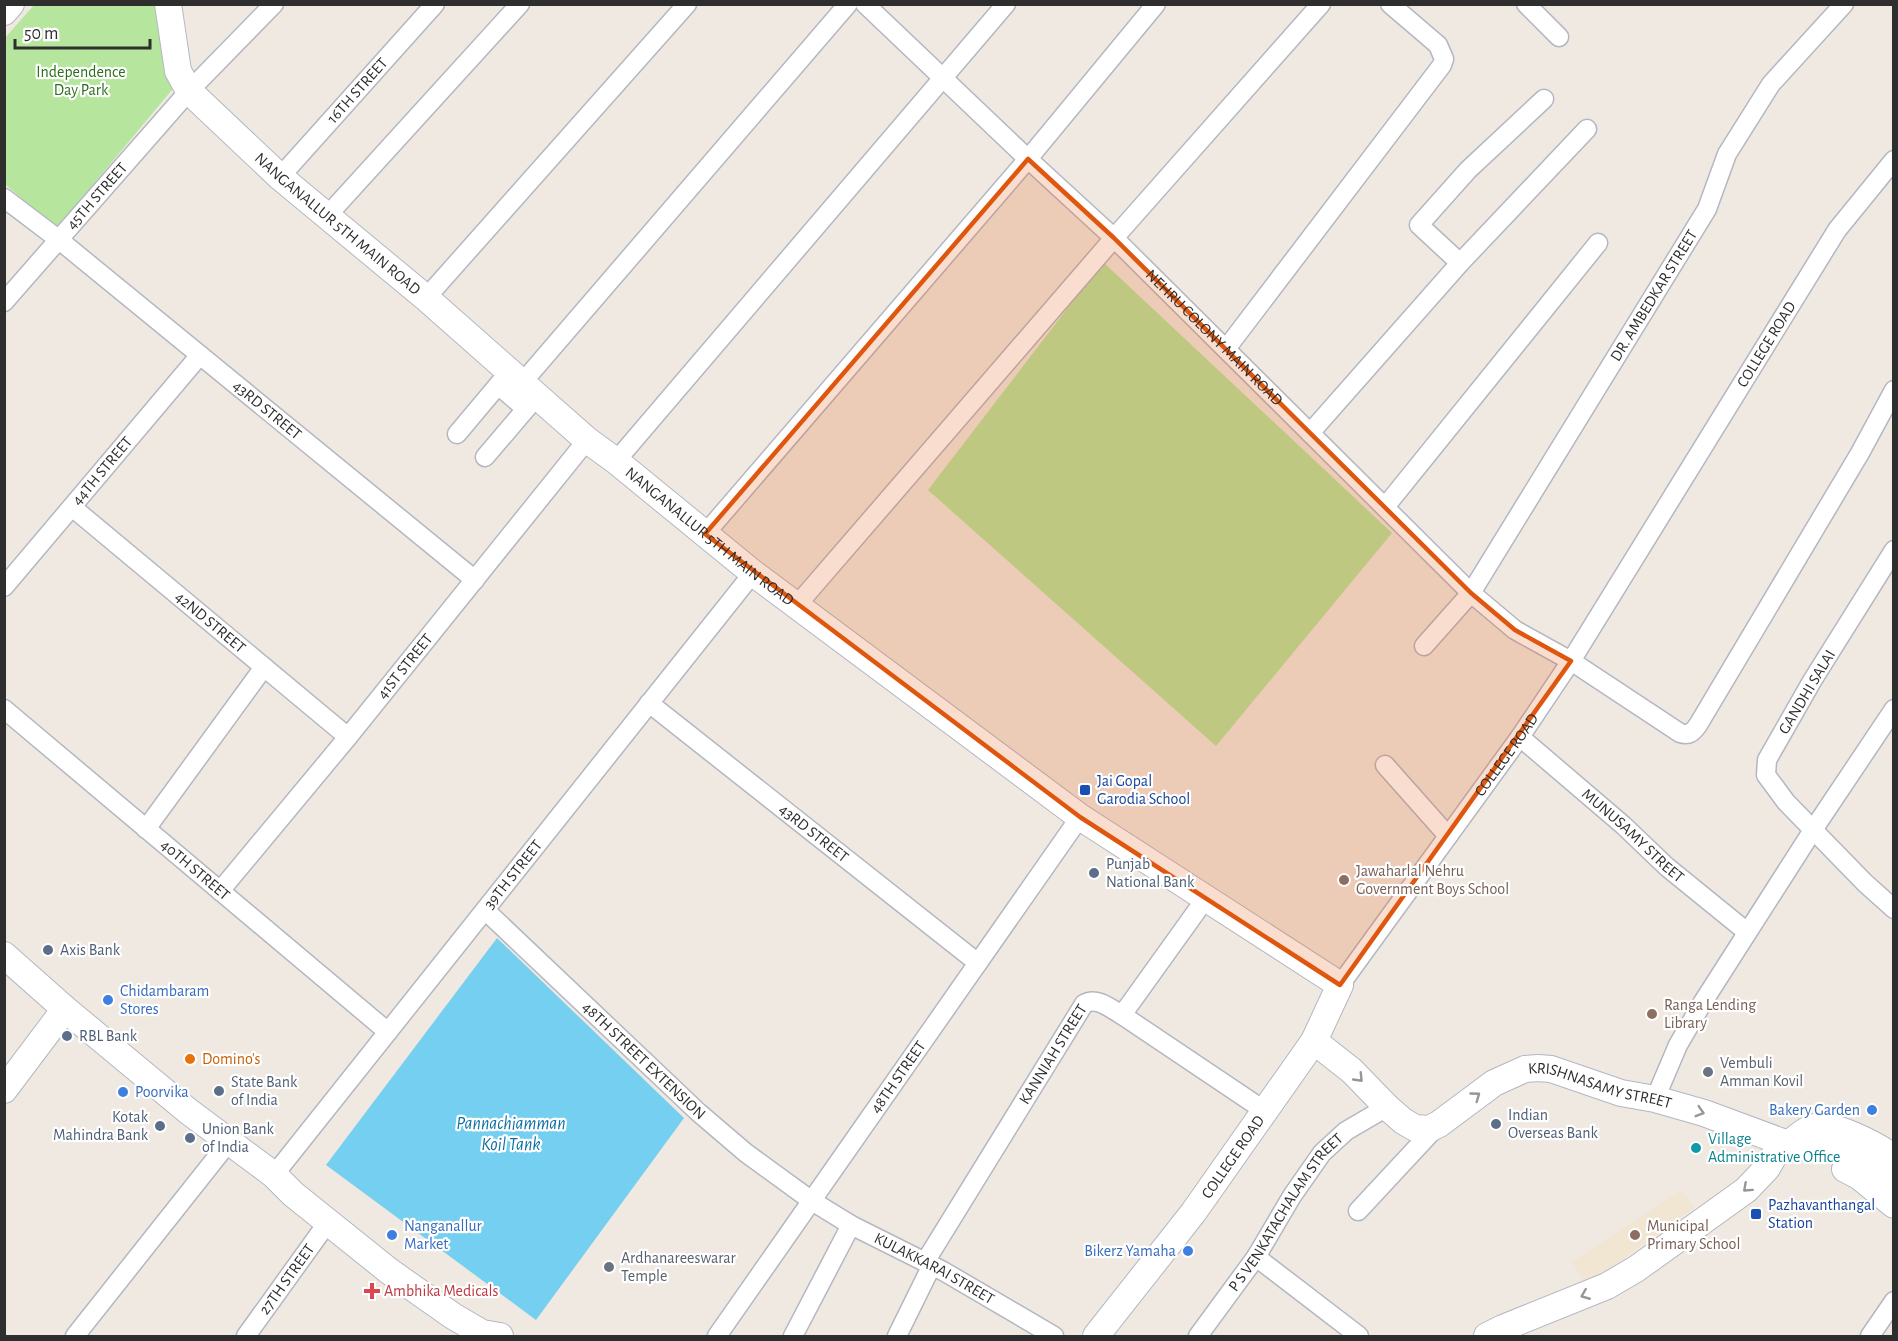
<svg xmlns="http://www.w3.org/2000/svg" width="1898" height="1341" font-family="'Alegreya Sans',sans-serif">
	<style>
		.education { fill: #f0e6d1 }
		.green { fill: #b6e59e }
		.water { fill: #75cff0 }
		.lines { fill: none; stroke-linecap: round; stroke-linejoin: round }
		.street-casing { stroke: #b4b7c1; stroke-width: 21 }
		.secondary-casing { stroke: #b4b7c1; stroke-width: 28 }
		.street { stroke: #fff; stroke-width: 18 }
		.secondary { stroke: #fff; stroke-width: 26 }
		.oneway { stroke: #969696 }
		.marked { fill: #df570e; fill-opacity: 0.2; stroke: #df570e; stroke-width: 4.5; stroke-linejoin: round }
		.transit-dot { fill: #1a4fb4; stroke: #fff; stroke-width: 2 }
		.service-dot { fill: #5c6f8a; stroke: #fff; stroke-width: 2 }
		.education-dot { fill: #8d6e63; stroke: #fff; stroke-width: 2 }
		.shop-dot { fill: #3f7fe0; stroke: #fff; stroke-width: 2 }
		.food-dot { fill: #e8710a; stroke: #fff; stroke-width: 2 }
		.worship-dot { fill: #6b7280; stroke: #fff; stroke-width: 2 }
		.culture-dot { fill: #0f9aa8; stroke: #fff; stroke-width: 2 }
		.health-dot { fill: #e0444e; stroke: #fff; stroke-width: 2 }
		.labels { text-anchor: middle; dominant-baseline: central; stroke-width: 4.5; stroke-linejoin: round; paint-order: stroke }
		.park-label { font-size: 16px; fill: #2c6e1b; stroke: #fff }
		.street-label { font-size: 16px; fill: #2e2e2e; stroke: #fff }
		.transit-label { font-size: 16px; fill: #164399; stroke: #fff; text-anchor: start }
		.service-label { font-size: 16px; fill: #4e5e75; stroke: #fff; text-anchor: start }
		.education-label { font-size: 16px; fill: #785e54; stroke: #fff; text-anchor: start }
		.shop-label { font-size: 16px; fill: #366cbe; stroke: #fff; text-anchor: start }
		.food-label { font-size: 16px; fill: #c56008; stroke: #fff; text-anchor: start }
		.worship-label { font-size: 16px; fill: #5b616d; stroke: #fff; text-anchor: start }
		.culture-label { font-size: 16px; fill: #0d838f; stroke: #fff; text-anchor: start }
		.health-label { font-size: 16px; fill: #be3a42; stroke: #fff; text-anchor: start }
		.water-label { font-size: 18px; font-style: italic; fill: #0d6fa3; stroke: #fff }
	</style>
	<rect width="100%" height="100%" fill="#efe9e1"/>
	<path class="education" d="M 1681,1190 L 1694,1208 L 1587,1284 L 1572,1262 Z"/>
	<g class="green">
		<path d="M 34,5 L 166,5 L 176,85 L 56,229 L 5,184 L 5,38 Z"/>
		<path d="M 1103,262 L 1392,533 L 1216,746 L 928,490 Z"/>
	</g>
	<path class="water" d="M 497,938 L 684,1118 L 536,1320 L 326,1165 Z"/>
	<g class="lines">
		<g class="street-casing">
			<g id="street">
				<path id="s1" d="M 865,4 L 1028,159 L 1114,238 L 1471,593 L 1515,630 L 1571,661 L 1680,733 C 1689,736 1693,732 1698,725 L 1860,453 L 1894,390"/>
				<path d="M 1526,4 L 1559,37"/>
				<path id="s2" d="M 280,177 L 435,4"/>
				<path id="s3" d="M 4,198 L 58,239 L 475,580"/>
				<path d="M 327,216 L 520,4"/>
				<path d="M 1460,263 L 1419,225 L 1468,170 L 1544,99"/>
				<path d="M 426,298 L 687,4"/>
				<path id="s4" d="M 4,302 L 189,91 L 274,4"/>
				<path d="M 1226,349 L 1442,65 L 1444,59 L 1438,45 L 1390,4"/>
				<path d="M 522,383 L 848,4"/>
				<path d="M 498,385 L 526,409"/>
				<path d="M 1310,433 L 1460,263 L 1587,129"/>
				<path d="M 457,434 L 509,372"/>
				<path d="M 485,457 L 537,396"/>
				<path d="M 616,461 L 1006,4"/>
				<path id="s5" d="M 72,507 L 348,737"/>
				<path d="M 1385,507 L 1598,243"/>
				<path d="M 705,534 L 1028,159 L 1156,4"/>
				<path d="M 1894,550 L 1812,681 L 1767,760 L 1766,775 L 1786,802 L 1865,883 L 1894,909"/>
				<path id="s6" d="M 4,587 L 200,355"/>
				<path d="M 797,605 L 1114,238 L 1321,4"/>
				<path id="s7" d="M 1424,646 L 1471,593 L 1707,209 L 1727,154 L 1771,84 L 1844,4"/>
				<path id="s8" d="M 649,703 L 978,963"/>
				<path id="s9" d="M 4,709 L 388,1032"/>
				<path id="s10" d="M 1520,737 L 1623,825 L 1667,867 L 1747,932"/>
				<path d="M 1385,765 L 1448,836"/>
				<path d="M 146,829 L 264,667"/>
				<path id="s11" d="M 220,891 L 348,737 L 587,440"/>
				<path id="s12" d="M 485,910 L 698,1112 L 746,1153 L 812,1201 L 851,1225 L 943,1271 L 1054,1336"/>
				<path id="s13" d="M 1340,985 L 1520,737 L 1571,661 L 1837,230 L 1894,160"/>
				<path d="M 1122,1015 L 1265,1111"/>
				<path d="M 1655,1099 L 1678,1045 L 1703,1002 L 1813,830 L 1894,709"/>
				<path id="s14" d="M 274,1175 L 753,573"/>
				<path d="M 1358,1211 L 1438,1125"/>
				<path d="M 1256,1257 L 1359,1336"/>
				<path id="s15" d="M 925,1262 L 1084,1004 C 1097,996 1111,1009 1122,1015 L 1206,898"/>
				<path d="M 75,1336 L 228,1143"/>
				<path id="s16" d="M 246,1336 L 328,1222"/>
				<path id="s17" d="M 717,1336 L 1080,817"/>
				<path d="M 793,1336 L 851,1225"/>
				<path d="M 897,1336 L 932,1265"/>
				<path id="s18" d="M 1198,1336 L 1256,1257 L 1292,1196 L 1322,1153 L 1346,1131 L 1387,1107"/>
				<path d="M 1870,1336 L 1894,1301"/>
			</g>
		</g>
		<g class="secondary-casing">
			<g id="secondary">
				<path id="s19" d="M 168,4 L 178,71 L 189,91 L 280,177 L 426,298 L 587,440 L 616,461 L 753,573 L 1080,817 L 1340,985 L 1314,1041 L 1193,1213 L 1096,1336"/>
				<path d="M 4,12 L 11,4"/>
				<path d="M 4,955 L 65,1009 L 188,1111 L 274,1175 L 293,1194 L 389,1271 L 453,1316 L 482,1333 L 500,1336"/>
				<path id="s20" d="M 1314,1041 L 1352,1071 L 1387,1107 L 1403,1121 L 1415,1128 L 1429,1129 L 1439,1124 L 1494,1083 L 1525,1069 L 1538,1068 L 1551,1069 L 1621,1093 L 1655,1099 L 1704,1113 L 1788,1144 L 1836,1149 L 1860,1159 L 1894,1181"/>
				<path d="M 4,1090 L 65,1009"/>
				<path d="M 1795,1149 L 1788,1144 C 1795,1139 1804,1131 1811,1128 C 1832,1120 1877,1146 1894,1157"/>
				<path d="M 1845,1169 L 1860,1177 L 1894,1205"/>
				<path d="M 1487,1336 L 1503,1328 L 1607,1286 L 1636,1269 L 1746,1190 L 1767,1168 L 1782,1142"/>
			</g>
		</g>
		<use href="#street" class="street"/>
		<use href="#secondary" class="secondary"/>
	</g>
	<defs><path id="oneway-chevron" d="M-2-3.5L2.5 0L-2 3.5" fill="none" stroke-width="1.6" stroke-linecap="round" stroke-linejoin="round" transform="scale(1.5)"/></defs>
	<g class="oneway">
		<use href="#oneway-chevron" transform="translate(1359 1078) rotate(46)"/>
		<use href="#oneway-chevron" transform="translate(1476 1096) rotate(-36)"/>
		<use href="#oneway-chevron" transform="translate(1700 1112) rotate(17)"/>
		<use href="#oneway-chevron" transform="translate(1747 1188) rotate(138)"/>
		<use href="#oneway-chevron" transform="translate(1585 1295) rotate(158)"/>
	</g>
	<path class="marked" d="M 1028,159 L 1114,238 L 1471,593 L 1515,630 L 1571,661 L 1340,985 L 1080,817 L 705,534 Z"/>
	<g class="transit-dot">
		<rect x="1079" y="784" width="12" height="12" rx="3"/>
		<rect x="1750" y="1208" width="12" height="12" rx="3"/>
	</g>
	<g class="service-dot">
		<circle cx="1094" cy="873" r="6"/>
		<circle cx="48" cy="950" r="6"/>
		<circle cx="67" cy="1036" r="6"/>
		<circle cx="219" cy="1091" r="6"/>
		<circle cx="1496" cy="1124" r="6"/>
		<circle cx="160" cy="1126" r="6"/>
		<circle cx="190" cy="1138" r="6"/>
	</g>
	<g class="education-dot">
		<circle cx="1344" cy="880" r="6"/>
		<circle cx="1652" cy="1014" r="6"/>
		<circle cx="1635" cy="1235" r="6"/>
	</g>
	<g class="shop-dot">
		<circle cx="108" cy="1000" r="6"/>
		<circle cx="123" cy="1092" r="6"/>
		<circle cx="1872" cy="1110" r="6"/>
		<circle cx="392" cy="1235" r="6"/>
		<circle cx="1188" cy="1251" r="6"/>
	</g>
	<circle class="food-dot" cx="190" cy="1059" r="6"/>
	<g class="worship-dot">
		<circle cx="1708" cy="1072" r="6"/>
		<circle cx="609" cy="1267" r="6"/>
	</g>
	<circle class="culture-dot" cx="1696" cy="1148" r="6"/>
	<path class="health-dot" d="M369 1282h6v6h6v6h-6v6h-6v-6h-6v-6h6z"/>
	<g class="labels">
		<g class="park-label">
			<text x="81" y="72">Independence<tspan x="81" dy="18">Day Park</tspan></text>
		</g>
		<g class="street-label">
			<text stroke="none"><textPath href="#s2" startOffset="116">16TH STREET</textPath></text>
			<text stroke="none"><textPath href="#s4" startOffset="141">45TH STREET</textPath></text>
			<text stroke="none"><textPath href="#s19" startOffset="290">NANGANALLUR 5TH MAIN ROAD</textPath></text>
			<text stroke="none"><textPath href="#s7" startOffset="420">DR. AMBEDKAR STREET</textPath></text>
			<text stroke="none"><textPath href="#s1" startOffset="483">NEHRU COLONY MAIN ROAD</textPath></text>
			<text stroke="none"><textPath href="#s13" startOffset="770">COLLEGE ROAD</textPath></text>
			<text stroke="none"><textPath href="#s3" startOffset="338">43RD STREET</textPath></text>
			<text stroke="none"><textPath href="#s6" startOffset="152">44TH STREET</textPath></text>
			<text stroke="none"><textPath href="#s19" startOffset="776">NANGANALLUR 5TH MAIN ROAD</textPath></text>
			<text stroke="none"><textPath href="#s5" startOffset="180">42ND STREET</textPath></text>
			<text stroke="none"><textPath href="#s11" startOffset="291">41ST STREET</textPath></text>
			<text transform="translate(1807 692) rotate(-59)">GANDHI SALAI</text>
			<text stroke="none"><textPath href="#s13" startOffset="284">COLLEGE ROAD</textPath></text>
			<text stroke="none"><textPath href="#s8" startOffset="210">43RD STREET</textPath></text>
			<text stroke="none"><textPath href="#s10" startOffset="150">MUNUSAMY STREET</textPath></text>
			<text stroke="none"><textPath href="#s9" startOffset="250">40TH STREET</textPath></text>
			<text stroke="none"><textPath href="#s14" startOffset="384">39TH STREET</textPath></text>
			<text stroke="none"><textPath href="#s15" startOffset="244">KANNIAH STREET</textPath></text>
			<text stroke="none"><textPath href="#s12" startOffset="219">48TH STREET EXTENSION</textPath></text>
			<text stroke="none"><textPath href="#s17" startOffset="316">48TH STREET</textPath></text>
			<text stroke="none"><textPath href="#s20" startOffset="339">KRISHNASAMY STREET</textPath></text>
			<text transform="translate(1233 1157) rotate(-55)">COLLEGE ROAD</text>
			<text stroke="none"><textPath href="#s18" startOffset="152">P S VENKATACHALAM STREET</textPath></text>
			<text stroke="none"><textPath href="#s12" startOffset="578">KULAKKARAI STREET</textPath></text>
			<text stroke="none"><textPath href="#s16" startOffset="70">27TH STREET</textPath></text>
		</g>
		<g class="transit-label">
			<text x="1097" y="781">Jai Gopal<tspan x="1097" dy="18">Garodia School</tspan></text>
			<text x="1768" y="1205">Pazhavanthangal<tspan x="1768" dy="18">Station</tspan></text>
		</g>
		<g class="service-label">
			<text x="1106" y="864">Punjab<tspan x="1106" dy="18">National Bank</tspan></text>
			<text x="60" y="950">Axis Bank</text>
			<text x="79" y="1036">RBL Bank</text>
			<text x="231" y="1082">State Bank<tspan x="231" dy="18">of India</tspan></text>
			<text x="1508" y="1115">Indian<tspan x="1508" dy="18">Overseas Bank</tspan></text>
			<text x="148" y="1117" text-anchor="end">Kotak<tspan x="148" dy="18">Mahindra Bank</tspan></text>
			<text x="202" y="1129">Union Bank<tspan x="202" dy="18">of India</tspan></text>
		</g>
		<g class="education-label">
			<text x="1356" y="871">Jawaharlal Nehru<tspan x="1356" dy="18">Government Boys School</tspan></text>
			<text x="1664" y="1005">Ranga Lending<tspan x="1664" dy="18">Library</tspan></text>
			<text x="1647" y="1226">Municipal<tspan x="1647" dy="18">Primary School</tspan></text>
		</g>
		<g class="shop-label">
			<text x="120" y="991">Chidambaram<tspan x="120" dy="18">Stores</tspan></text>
			<text x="135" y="1092">Poorvika</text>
			<text x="1860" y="1110" text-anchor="end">Bakery Garden</text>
			<text x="404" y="1226">Nanganallur<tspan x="404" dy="18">Market</tspan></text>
			<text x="1176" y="1251" text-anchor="end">Bikerz Yamaha</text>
		</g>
		<g class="food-label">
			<text x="202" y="1059">Domino's</text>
		</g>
		<g class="worship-label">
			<text x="1720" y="1063">Vembuli<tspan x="1720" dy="18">Amman Kovil</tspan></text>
			<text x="621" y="1258">Ardhanareeswarar<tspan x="621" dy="18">Temple</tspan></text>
		</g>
		<g class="culture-label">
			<text x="1708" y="1139">Village<tspan x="1708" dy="18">Administrative Office</tspan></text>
		</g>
		<g class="health-label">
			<text x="384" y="1291">Ambhika Medicals</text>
		</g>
		<g class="water-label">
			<text x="511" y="1124">Pannachiamman<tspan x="511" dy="21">Koil Tank</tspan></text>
		</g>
	</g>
	<rect width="1898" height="1341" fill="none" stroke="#2e2e2e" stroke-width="12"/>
	<path d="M15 39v9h135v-9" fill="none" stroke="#2e2e2e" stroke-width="3"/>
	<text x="24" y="39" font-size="18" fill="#2e2e2e" stroke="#ffffff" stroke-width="4.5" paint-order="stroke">50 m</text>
</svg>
